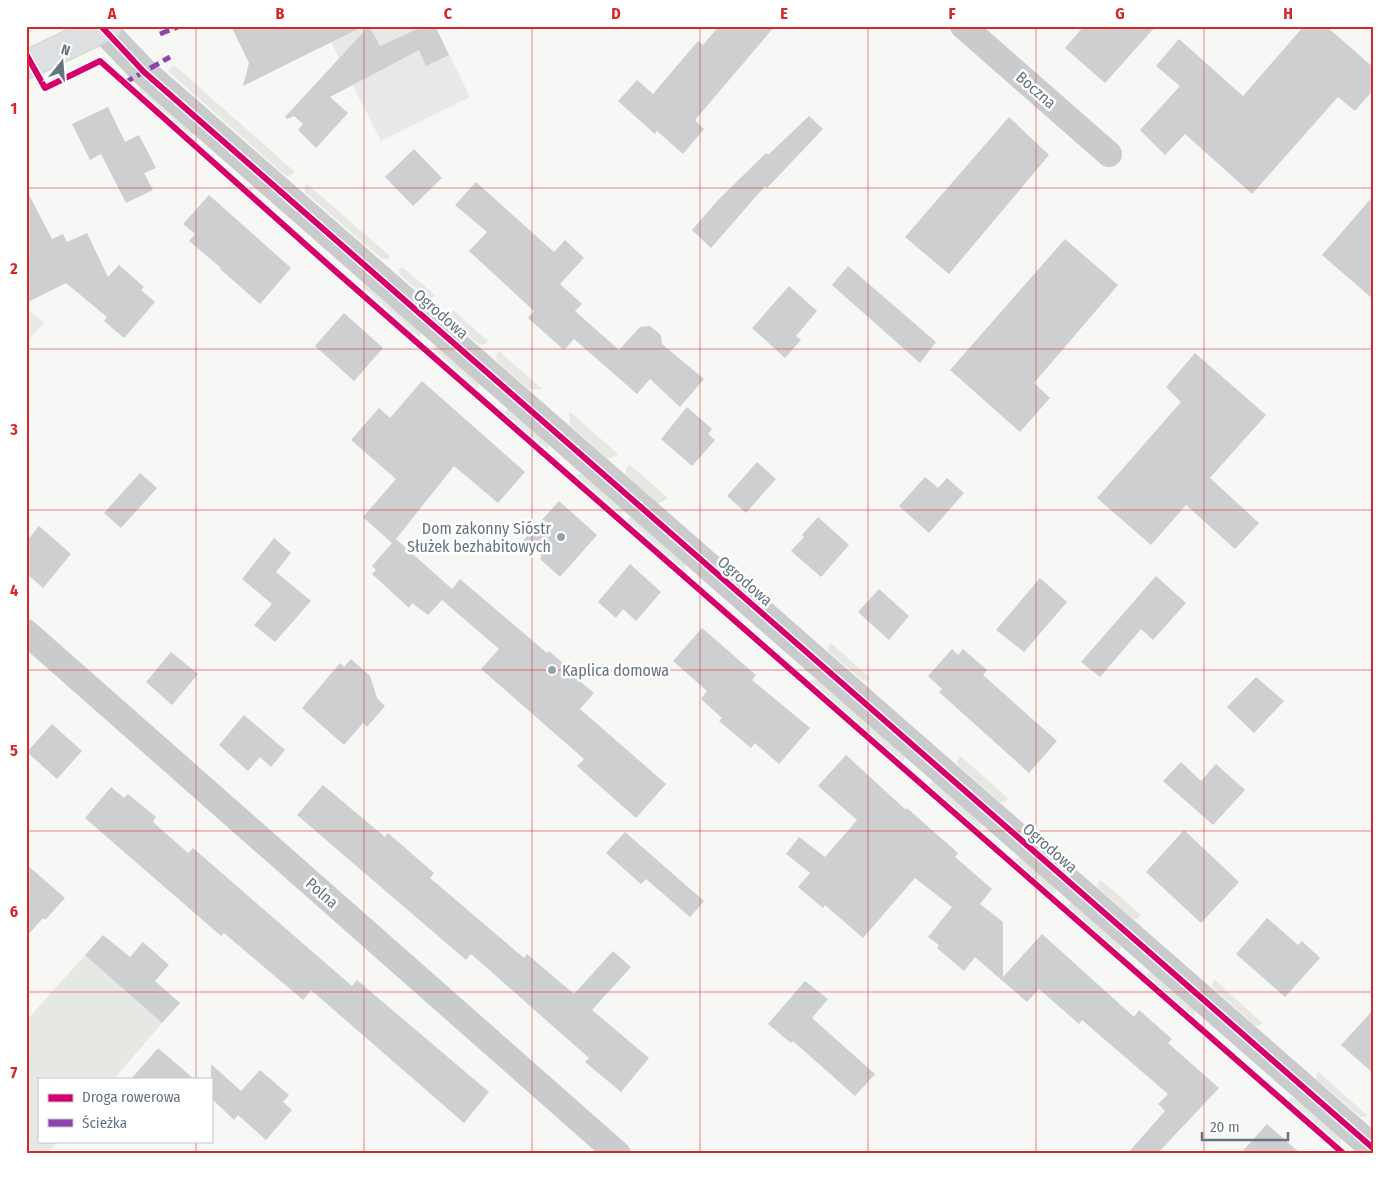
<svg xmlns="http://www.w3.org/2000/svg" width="1400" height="1180" font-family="'Fira Sans Condensed',sans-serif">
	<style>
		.built { fill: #e7e8e7 }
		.green { fill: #e6e8e4 }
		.building { fill: #cdcfd0 }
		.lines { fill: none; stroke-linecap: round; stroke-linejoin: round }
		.secondary-casing { stroke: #d2d3d4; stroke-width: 30 }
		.minor { stroke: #c9cbcc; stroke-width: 26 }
		.tertiary { stroke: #c9cbcc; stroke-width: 28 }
		.secondary { stroke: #dedfe0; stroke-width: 28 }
		.quiet { stroke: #8e44ad; stroke-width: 5; stroke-dasharray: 10 5; stroke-linecap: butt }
		.cycleway-casing { stroke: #fff; stroke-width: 9 }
		.cycleway { stroke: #d6006c; stroke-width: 6 }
		.grid { fill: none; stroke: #d62828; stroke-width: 1; stroke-opacity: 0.55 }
		.poi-dot { fill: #98a2a8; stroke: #fff; stroke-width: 2 }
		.labels { text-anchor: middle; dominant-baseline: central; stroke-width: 5; stroke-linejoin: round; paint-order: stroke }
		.street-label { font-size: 16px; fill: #65747e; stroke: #fff }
		.poi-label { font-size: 16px; fill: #65747e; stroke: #fff; text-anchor: end }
		.neatline { fill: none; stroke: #d62828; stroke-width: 2 }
		.grid-label { font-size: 16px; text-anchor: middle; font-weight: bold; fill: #d62828 }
	</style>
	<rect width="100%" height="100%" fill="#f7f7f6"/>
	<g class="built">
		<path d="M 323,26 L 435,26 L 470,97 L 381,141 Z"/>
		<path d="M 26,308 L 44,323 L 26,342 Z"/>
	</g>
	<g class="green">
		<path d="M 174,65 L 295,172 L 291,175 L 286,176 L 168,71 Z"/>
		<path d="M 142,86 L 193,131 L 192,139 L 140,93 L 139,89 Z"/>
		<path d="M 307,184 L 390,256 L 388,259 L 382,259 L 305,192 L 304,187 Z"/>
		<path d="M 402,267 L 435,295 L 434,297 L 427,298 L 400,275 L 399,270 Z"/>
		<path d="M 369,284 L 420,330 L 421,335 L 419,337 L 362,286 Z"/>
		<path d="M 453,310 L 488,341 L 486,344 L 479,345 L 451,319 L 450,316 Z"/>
		<path d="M 437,346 L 479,382 L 478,388 L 432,348 Z"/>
		<path d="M 499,351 L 542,389 L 529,389 L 497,361 L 496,354 Z"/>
		<path d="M 507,410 L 512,410 L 549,444 L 548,450 L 504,413 Z"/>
		<path d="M 569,411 L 618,454 L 615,457 L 607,458 L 570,425 Z"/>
		<path d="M 630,465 L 668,498 L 664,501 L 657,503 L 626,475 L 626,468 Z"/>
		<path d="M 584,473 L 625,509 L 621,514 L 576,475 Z"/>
		<path d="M 632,516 L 686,565 L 685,571 L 628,520 Z"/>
		<path d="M 831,643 L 870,678 L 868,681 L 862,680 L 828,651 L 829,645 Z"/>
		<path d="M 813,679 L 819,680 L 905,756 L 903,763 L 811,681 Z"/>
		<path d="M 960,756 L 1008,798 L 1006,802 L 1000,802 L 958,765 L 957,761 Z"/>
		<path d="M 934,782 L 981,823 L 980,830 L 928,784 Z"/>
		<path d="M 1021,857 L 1056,889 L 1055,896 L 1014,860 L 1015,858 Z"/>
		<path d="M 1101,880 L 1141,915 L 1137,919 L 1133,919 L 1097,887 L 1098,882 Z"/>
		<path d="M 1071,903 L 1074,903 L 1121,945 L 1119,953 L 1067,906 Z"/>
		<path d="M 85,955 L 162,1023 L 114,1079 L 39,1079 L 39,1141 L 58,1141 L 47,1154 L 34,1154 L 26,1146 L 26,1021 Z"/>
		<path d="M 1152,971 L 1195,1009 L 1195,1015 L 1193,1017 L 1146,975 Z"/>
		<path d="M 1214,979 L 1262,1023 L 1260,1025 L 1256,1026 L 1212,987 Z"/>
		<path d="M 1318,1072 L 1367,1115 L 1365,1117 L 1361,1117 L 1316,1079 Z"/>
		<path d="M 1290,1098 L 1295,1098 L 1341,1138 L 1340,1145 L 1289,1099 Z"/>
	</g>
	<g class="building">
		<path d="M 231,26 L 364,26 L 243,86 L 249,63 Z"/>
		<path d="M 369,26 L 380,46 L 424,26 L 435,26 L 449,55 L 426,66 L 419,50 L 330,97 L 348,113 L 316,148 L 298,130 L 303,124 L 294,116 L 287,119 L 285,117 Z"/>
		<path d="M 719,26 L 775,26 L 695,120 L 704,129 L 683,154 L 657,131 L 655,134 L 618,101 L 637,80 L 653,94 L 698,41 L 703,45 Z"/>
		<path d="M 1084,26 L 1156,26 L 1105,83 L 1065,48 Z"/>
		<path d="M 1304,26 L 1326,26 L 1374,68 L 1374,89 L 1355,111 L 1338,97 L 1252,194 L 1185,134 L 1165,155 L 1140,130 L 1180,86 L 1156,66 L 1179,39 L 1243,96 Z"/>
		<path d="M 108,107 L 125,142 L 139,135 L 156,168 L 144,173 L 153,190 L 126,203 L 101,154 L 90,160 L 72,124 Z"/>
		<path d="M 809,116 L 823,129 L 767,188 L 765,186 L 711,248 L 692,230 L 718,200 L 766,153 L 768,155 Z"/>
		<path d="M 1009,117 L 1049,155 L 949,274 L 905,237 Z"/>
		<path d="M 414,149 L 442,178 L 413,206 L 385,177 Z"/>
		<path d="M 476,182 L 554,252 L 565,240 L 584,258 L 560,284 L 582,304 L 575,311 L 619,350 L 640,327 L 650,326 L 661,335 L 662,344 L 704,379 L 680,407 L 650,379 L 637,394 L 574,339 L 564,350 L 528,318 L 534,311 L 469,251 L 487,232 L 455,205 Z"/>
		<path d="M 26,189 L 52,239 L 63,234 L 67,242 L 87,233 L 108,277 L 119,265 L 144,287 L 141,290 L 155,302 L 124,338 L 104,321 L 107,317 L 66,283 L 26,303 Z"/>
		<path d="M 209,195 L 291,268 L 260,304 L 220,269 L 221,268 L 189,241 L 195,234 L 183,224 Z"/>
		<path d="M 1374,195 L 1374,300 L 1322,255 Z"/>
		<path d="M 1065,239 L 1118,285 L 1034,383 L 1050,398 L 1020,432 L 950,370 Z"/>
		<path d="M 848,266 L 936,342 L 920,363 L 832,285 Z"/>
		<path d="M 789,286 L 817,311 L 796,336 L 801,340 L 785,358 L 752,328 Z"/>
		<path d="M 344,313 L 383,348 L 354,381 L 315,346 Z"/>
		<path d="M 1195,353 L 1266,415 L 1210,478 L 1259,523 L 1235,549 L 1186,505 L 1151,545 L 1097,498 L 1181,402 L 1166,387 Z"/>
		<path d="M 422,381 L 525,472 L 498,503 L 454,466 L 396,539 L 452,589 L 460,579 L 547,653 L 549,651 L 565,665 L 564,668 L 594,693 L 580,709 L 666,784 L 636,818 L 577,766 L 584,759 L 481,669 L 499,649 L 442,600 L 428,615 L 412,603 L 409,608 L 372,574 L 376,570 L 372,566 L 392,543 L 363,517 L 396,479 L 351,440 L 379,408 L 390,418 Z"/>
		<path d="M 687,407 L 712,429 L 708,434 L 715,440 L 692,466 L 661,439 Z"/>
		<path d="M 757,462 L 776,479 L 746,513 L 727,496 Z"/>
		<path d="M 140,473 L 157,488 L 121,528 L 104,513 Z"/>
		<path d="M 925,477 L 938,488 L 947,478 L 964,493 L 929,533 L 899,506 Z"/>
		<path d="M 559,501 L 597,535 L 560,577 L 540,559 L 542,556 L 522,542 Z"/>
		<path d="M 818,517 L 849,545 L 821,577 L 791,551 L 804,537 L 802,535 Z"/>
		<path d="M 39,526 L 71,554 L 43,588 L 26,573 L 26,542 Z"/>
		<path d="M 274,538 L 291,553 L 276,572 L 311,601 L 275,642 L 254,625 L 272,604 L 242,579 Z"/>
		<path d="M 630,564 L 661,592 L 636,621 L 623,609 L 616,618 L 598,602 Z"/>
		<path d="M 1156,576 L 1186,603 L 1153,640 L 1141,629 L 1100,677 L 1081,662 Z"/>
		<path d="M 1040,578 L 1067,602 L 1024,652 L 996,630 Z"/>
		<path d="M 879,589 L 909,616 L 889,640 L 858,612 Z"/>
		<path d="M 702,628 L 756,675 L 752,680 L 810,728 L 779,764 L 755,743 L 751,748 L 719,721 L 722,718 L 701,699 L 707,691 L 673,661 Z"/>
		<path d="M 952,649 L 958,655 L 963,649 L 987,670 L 983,675 L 1057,741 L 1029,773 L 939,692 L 942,689 L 928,676 Z"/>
		<path d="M 171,652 L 198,674 L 172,705 L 146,682 Z"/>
		<path d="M 351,659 L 370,676 L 377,698 L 385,706 L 367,727 L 363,723 L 344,745 L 302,708 L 340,663 L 344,667 Z"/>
		<path d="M 1256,677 L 1284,701 L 1254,733 L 1227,707 Z"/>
		<path d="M 244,715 L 285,750 L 271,767 L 260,757 L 248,771 L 219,745 Z"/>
		<path d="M 52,724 L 82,751 L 57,779 L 27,752 Z"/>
		<path d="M 846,755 L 906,810 L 907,808 L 958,853 L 955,857 L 992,889 L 980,904 L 1003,922 L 1003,977 L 1042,934 L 1134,1017 L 1139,1010 L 1172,1039 L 1168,1043 L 1219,1088 L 1157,1154 L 1127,1154 L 1165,1111 L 1158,1104 L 1168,1094 L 1082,1020 L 1079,1024 L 1039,989 L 1027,1002 L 975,957 L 964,971 L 937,948 L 939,945 L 928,937 L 952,907 L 915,878 L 863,938 L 825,905 L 823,908 L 798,887 L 810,873 L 786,854 L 799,837 L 825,857 L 857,820 L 818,786 Z"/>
		<path d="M 1181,762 L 1201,781 L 1216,764 L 1245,790 L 1213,825 L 1163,781 Z"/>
		<path d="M 323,785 L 385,837 L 388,833 L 434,873 L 430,878 L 524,958 L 527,954 L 574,994 L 613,951 L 631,967 L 592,1010 L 649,1058 L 621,1092 L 585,1062 L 589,1058 L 471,954 L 466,960 L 297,815 Z"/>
		<path d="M 111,787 L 124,798 L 128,794 L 156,817 L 153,822 L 188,853 L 193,848 L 352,986 L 357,980 L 489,1092 L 464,1123 L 311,990 L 303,1000 L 224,933 L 221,936 L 85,818 Z"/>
		<path d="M 1184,830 L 1239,882 L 1201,923 L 1146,872 Z"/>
		<path d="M 625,832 L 704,901 L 690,917 L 646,879 L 641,884 L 606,853 Z"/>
		<path d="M 26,864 L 65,898 L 45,920 L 43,918 L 26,937 Z"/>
		<path d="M 1267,918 L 1298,945 L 1302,941 L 1320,958 L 1285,997 L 1236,954 Z"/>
		<path d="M 103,935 L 130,957 L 143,942 L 169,965 L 155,981 L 180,1003 L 162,1023 L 85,955 Z"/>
		<path d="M 805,981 L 828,999 L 812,1018 L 875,1074 L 855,1096 L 793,1041 L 791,1043 L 768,1024 Z"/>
		<path d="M 1374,1009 L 1374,1074 L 1341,1045 Z"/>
		<path d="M 158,1048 L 194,1079 L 131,1079 Z"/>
		<path d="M 211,1064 L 241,1091 L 260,1070 L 289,1095 L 283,1102 L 292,1110 L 266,1140 L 238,1115 L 234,1120 L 211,1098 Z"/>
		<path d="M 1267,1124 L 1301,1154 L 1240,1154 Z"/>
	</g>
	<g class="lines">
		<g class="secondary-casing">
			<path id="secondary" d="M 26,65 L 108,26"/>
		</g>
		<g class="minor">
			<path d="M 963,26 L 1109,154"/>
			<path d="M 26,632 L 618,1154"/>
		</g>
		<path class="tertiary" d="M 103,29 L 144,72 L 1374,1149"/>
		<use href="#secondary" class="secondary"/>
		<g class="quiet">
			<path d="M 160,34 L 180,26"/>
			<path d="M 124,83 L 170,57"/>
		</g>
		<g class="cycleway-casing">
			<g id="cycleway">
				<path d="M 101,26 L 144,72 L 1374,1149"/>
				<path d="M 26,54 L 45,88 L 100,61 L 333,269 L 1344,1154"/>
			</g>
		</g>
		<use href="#cycleway" class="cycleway"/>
	</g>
	<path class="grid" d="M 196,26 L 196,1079M 364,26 L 364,1154M 532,26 L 532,1154M 700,26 L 700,1154M 868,26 L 868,1154M 1036,26 L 1036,1154M 1204,26 L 1204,1154M 26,188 L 1374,188M 26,349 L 1374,349M 26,510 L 1374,510M 26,670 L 1374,670M 26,831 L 1374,831M 26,992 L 1374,992M 196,1141 L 196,1154"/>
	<g class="poi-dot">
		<circle cx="561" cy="537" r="5"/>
		<circle cx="552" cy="670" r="5"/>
	</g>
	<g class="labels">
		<g class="street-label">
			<text transform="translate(1036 90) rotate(41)">Boczna</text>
			<text transform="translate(441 314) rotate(41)">Ogrodowa</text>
			<text transform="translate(745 581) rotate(41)">Ogrodowa</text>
			<text transform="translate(1050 848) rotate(41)">Ogrodowa</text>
			<text transform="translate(322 893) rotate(41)">Polna</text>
		</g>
		<g class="poi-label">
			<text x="551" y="528">Dom zakonny Sióstr<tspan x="551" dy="18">Służek bezhabitowych</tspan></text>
			<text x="562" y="670" text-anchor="start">Kaplica domowa</text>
		</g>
	</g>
	<rect width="1400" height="1180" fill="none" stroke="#ffffff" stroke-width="55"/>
	<rect x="38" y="1078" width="175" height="65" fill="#ffffff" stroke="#c1c7cb"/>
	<rect x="48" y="1094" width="25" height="8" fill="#d6006c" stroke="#c1c7cb"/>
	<text x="82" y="1102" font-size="15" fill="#65747e">Droga rowerowa</text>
	<rect x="48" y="1119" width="25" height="8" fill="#8e44ad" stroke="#c1c7cb"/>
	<text x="82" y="1128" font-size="15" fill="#65747e">Ścieżka</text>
	<g transform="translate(62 62) rotate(17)" stroke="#ffffff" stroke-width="4" paint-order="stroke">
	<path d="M0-4L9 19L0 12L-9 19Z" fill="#65747e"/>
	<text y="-8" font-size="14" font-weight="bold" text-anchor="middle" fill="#65747e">N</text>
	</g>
	<path d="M1202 1132v8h86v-8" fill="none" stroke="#65747e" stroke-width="2.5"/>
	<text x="1210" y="1132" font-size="15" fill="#65747e" stroke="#ffffff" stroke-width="4" paint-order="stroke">20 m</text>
	<rect x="28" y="28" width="1344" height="1124" class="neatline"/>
	<g class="grid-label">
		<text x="112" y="19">A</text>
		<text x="280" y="19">B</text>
		<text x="448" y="19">C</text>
		<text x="616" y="19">D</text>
		<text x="784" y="19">E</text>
		<text x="952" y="19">F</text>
		<text x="1120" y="19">G</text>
		<text x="1288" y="19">H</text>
		<text x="14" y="114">1</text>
		<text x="14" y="274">2</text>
		<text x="14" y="435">3</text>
		<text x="14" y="596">4</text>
		<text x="14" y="756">5</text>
		<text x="14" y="917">6</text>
		<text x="14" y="1078">7</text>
	</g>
</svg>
